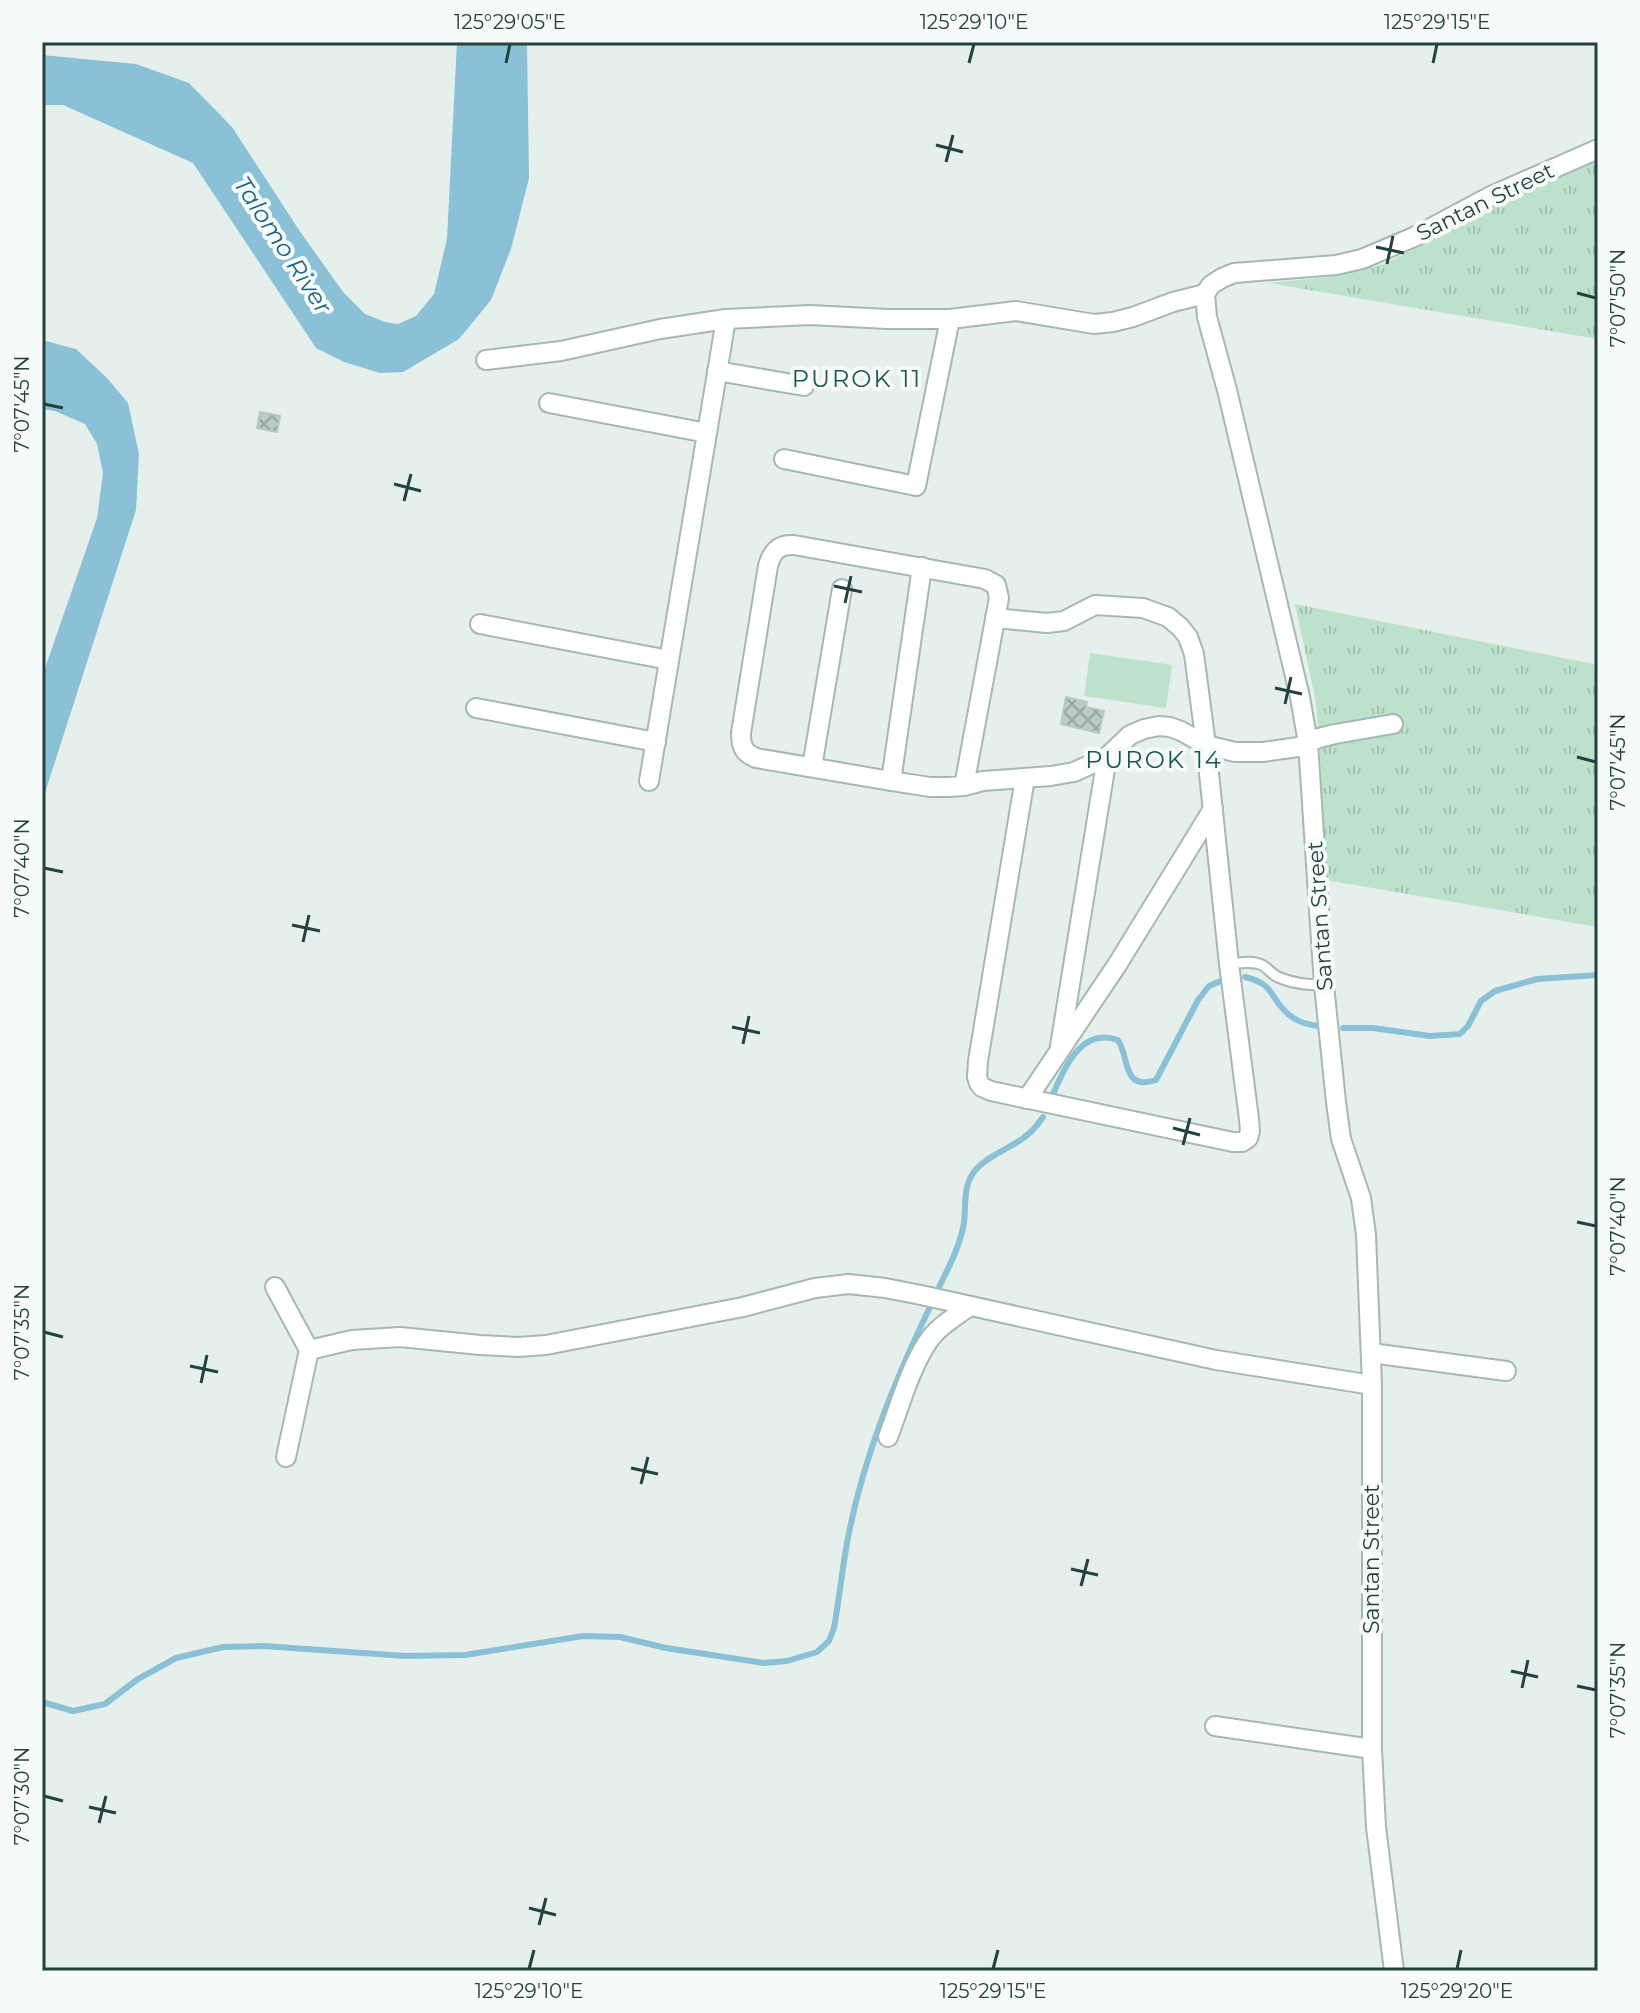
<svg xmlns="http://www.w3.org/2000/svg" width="1640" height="2013" font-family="Montserrat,sans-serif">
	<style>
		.grass { fill: url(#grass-tufts) }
		.pitch { fill: #bde1cb }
		.water { fill: #8bc1d6 }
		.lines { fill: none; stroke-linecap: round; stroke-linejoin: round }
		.stream { stroke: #8bc1d6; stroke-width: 6 }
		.building { fill: url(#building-cross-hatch); stroke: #b7c9c4; stroke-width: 2 }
		.lane-casing { stroke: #a7b8b4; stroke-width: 13 }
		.street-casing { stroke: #a7b8b4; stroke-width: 22 }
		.lane { stroke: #fff; stroke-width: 9 }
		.street { stroke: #fff; stroke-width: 18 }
		.ticks { fill: none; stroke: #23423e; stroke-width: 3 }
		.labels { text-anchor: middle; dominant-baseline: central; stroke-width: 8; stroke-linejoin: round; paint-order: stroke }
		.street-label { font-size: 22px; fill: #23423e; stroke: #f6fbf9 }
		.water-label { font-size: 24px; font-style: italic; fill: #196382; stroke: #f6fbf9 }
		.neighbourhood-label { font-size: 24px; letter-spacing: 2px; fill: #1d564f; stroke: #f6fbf9 }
		.neatline { fill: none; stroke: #23423e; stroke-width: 3 }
		.ticks-label { font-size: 20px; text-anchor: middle; fill: #23423e }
	</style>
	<defs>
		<pattern id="grass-tufts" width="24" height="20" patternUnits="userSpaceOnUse" patternTransform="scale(2)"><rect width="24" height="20" fill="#bde1cb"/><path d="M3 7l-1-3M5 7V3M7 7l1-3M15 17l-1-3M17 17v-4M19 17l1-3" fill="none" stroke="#a2c2af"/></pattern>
		<pattern id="building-cross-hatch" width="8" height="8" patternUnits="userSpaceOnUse" patternTransform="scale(2)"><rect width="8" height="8" fill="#bacac5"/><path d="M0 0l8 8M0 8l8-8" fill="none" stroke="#97a6a1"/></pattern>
	</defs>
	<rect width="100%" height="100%" fill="#e5efec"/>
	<g class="grass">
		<path d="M 1598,160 L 1598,339 L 1269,283 L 1329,277 L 1384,264 L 1439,237 L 1496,205 Z"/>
		<path d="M 1295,604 L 1598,665 L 1598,927 L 1326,880 L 1321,769 L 1316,702 Z"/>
	</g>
	<path class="pitch" d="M 1090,653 L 1172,665 L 1166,708 L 1084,696 Z"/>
	<g class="water">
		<path d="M 457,42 L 527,42 L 529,178 L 511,249 L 491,300 L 459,339 L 403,372 L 380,373 L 344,362 L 316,348 L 193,163 L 63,105 L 42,105 L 42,55 L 136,64 L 189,83 L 232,127 L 299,230 L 343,292 L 365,314 L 385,322 L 398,324 L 416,316 L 434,294 L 447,239 Z"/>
		<path d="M 42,340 L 76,349 L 107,378 L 128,403 L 139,454 L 136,510 L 42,802 L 42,677 L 97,518 L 103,473 L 97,444 L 85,424 L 55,411 L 42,409 Z"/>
	</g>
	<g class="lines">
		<g class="stream">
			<path d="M 1245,977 C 1275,984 1269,997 1288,1014 C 1297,1022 1306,1024 1318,1026"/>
			<path d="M 1343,1028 L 1373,1028 L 1430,1036 L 1460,1034 L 1468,1026 L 1481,1001 L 1495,991 L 1537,979 L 1598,975"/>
			<path d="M 1052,1096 C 1065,1068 1080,1027 1118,1040 C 1130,1059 1122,1091 1156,1080 L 1198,1000 L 1209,986 L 1223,980"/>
			<path d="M 939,1287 C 949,1267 960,1246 964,1223 C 966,1208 963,1189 972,1175 C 980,1160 1008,1149 1022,1139 C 1031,1133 1037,1126 1043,1117"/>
			<path d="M 42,1702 L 73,1711 L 105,1704 L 138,1679 L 176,1658 L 223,1647 L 264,1646 L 405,1656 L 465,1655 L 583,1636 L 620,1637 L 666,1648 L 764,1663 L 787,1661 L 817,1652 L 829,1641 L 834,1628 C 839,1600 842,1571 847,1543 C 862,1461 894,1382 930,1307"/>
		</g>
	</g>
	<g class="building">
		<path d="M 260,412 L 280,416 L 277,432 L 257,428 Z"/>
		<path d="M 1066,697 L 1087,702 L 1086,707 L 1104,711 L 1099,733 L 1061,724 Z"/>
	</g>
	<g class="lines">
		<g class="lane-casing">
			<path id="lane" d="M 1229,964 C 1239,963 1252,960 1262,965 C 1268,968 1271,974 1278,977 C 1293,984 1308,985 1324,985"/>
		</g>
		<g class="street-casing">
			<g id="street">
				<path d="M 486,360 L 561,351 L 660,329 L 726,319 L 810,315 L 888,319 L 950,319 L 1016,311 L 1094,324 L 1113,322 L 1133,317 L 1173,302 L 1205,294"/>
				<path d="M 717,371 L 804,386"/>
				<path d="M 549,403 L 707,433"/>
				<path d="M 784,459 L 916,486 L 950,319"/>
				<path d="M 995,618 L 1047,623 L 1064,621 L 1095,605 L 1143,608 L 1168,617 L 1180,627 L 1188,637 L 1194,654 L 1206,745 L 1229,964 L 1249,1119 L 1250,1131 L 1248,1138 L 1242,1142 L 1233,1142 L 991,1091 L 982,1087 L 979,1083 L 977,1077 L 978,1061 L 1025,778"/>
				<path d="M 480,624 L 669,660"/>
				<path d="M 476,708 L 656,742"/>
				<path d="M 812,767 L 842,589"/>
				<path d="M 649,781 L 726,319"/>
				<path d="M 891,781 L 922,567"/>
				<path d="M 964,786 L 999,598 L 996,585 L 985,579 L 794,545 C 779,544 772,551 768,566 L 741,733 C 741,747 744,753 756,758 L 891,781 L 930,787 L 948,787 L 964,786 L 983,781 L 1051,776 L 1074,772 L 1107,757 L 1130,735 L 1144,729 L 1159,726 L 1170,727 L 1181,731 L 1206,745 L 1235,752 L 1263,752 L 1298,747 L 1319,738 L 1335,734 L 1393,724"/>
				<path d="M 1060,1046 L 1107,757"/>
				<path d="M 1027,1099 L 1117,965 L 1213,809"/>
				<path d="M 275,1287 L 309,1350 L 286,1457"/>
				<path d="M 309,1350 L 352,1340 L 400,1337 L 480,1345 L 518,1347 L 546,1345 L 743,1307 L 815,1288 L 849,1284 L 885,1288 L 921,1295 L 1216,1360 L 1372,1385"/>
				<path d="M 1371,1353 L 1506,1371"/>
				<path d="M 888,1437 C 900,1406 909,1371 927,1343 C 937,1327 955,1317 970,1306"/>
				<path d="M 1215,1726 L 1372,1749"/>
				<path d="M 1394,1971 L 1376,1827 L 1372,1749 L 1372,1385 L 1366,1235 L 1361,1198 L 1341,1139 L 1336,1102 L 1324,985 L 1308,743 L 1300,697 L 1227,390 L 1207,317 L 1205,294 L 1211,285 L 1222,278 L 1234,273 L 1336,265 L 1362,259 L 1414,237 L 1491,196 L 1598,149"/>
			</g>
		</g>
		<use href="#lane" class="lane"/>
		<use href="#street" class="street"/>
	</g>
	<path class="ticks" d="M 506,63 L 510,44M 969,63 L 974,44M 1433,63 L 1437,44M 936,145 L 963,152M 946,162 L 953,135M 1376,247 L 1404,253M 1387,264 L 1393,236M 1577,293 L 1596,298M 44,404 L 63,408M 394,484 L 421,491M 404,501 L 411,474M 834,586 L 862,592M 845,603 L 851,576M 1275,688 L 1302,694M 1285,704 L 1291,677M 1577,757 L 1596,762M 44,868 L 63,872M 292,925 L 320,931M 303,942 L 309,915M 732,1027 L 760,1033M 743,1044 L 749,1016M 1173,1128 L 1200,1135M 1183,1145 L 1190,1118M 1577,1222 L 1596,1226M 44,1332 L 63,1337M 190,1366 L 218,1372M 201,1383 L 207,1355M 631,1468 L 658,1474M 641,1484 L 648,1457M 1071,1569 L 1098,1575M 1081,1586 L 1088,1559M 1511,1671 L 1538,1677M 1577,1686 L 1596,1690M 1522,1688 L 1528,1660M 44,1796 L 63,1801M 89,1807 L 116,1813M 99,1823 L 106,1796M 529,1908 L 556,1915M 539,1925 L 546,1898M 529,1969 L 534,1950M 993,1969 L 998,1950M 1457,1969 L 1461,1950"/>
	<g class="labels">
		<g class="street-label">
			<text transform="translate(1485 202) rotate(-26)">Santan Street</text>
			<text transform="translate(1320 916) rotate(-94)">Santan Street</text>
			<text transform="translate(1371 1559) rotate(-90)">Santan Street</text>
		</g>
		<g class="water-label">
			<text transform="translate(283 245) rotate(57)">Talomo River</text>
		</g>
		<g class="neighbourhood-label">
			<text x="857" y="378">PUROK 11</text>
			<text x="1154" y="759">PUROK 14</text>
		</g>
	</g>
	<rect width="1640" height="2013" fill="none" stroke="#f6fbf9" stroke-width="88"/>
	<rect x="44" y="44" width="1552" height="1925" class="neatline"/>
	<g class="ticks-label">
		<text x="510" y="29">125°29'05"E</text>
		<text x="974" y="29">125°29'10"E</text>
		<text x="1437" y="29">125°29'15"E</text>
		<text transform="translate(1618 298) rotate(-90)" y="7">7°07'50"N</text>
		<text transform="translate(22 404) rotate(-90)" y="7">7°07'45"N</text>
		<text transform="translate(1618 762) rotate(-90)" y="7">7°07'45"N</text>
		<text transform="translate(22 868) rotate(-90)" y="7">7°07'40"N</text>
		<text transform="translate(1618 1226) rotate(-90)" y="7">7°07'40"N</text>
		<text transform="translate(22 1332) rotate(-90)" y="7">7°07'35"N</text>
		<text transform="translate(1618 1690) rotate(-90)" y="7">7°07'35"N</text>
		<text transform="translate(22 1796) rotate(-90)" y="7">7°07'30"N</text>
		<text x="529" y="1998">125°29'10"E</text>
		<text x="993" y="1998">125°29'15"E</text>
		<text x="1457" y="1998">125°29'20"E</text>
	</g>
</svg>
